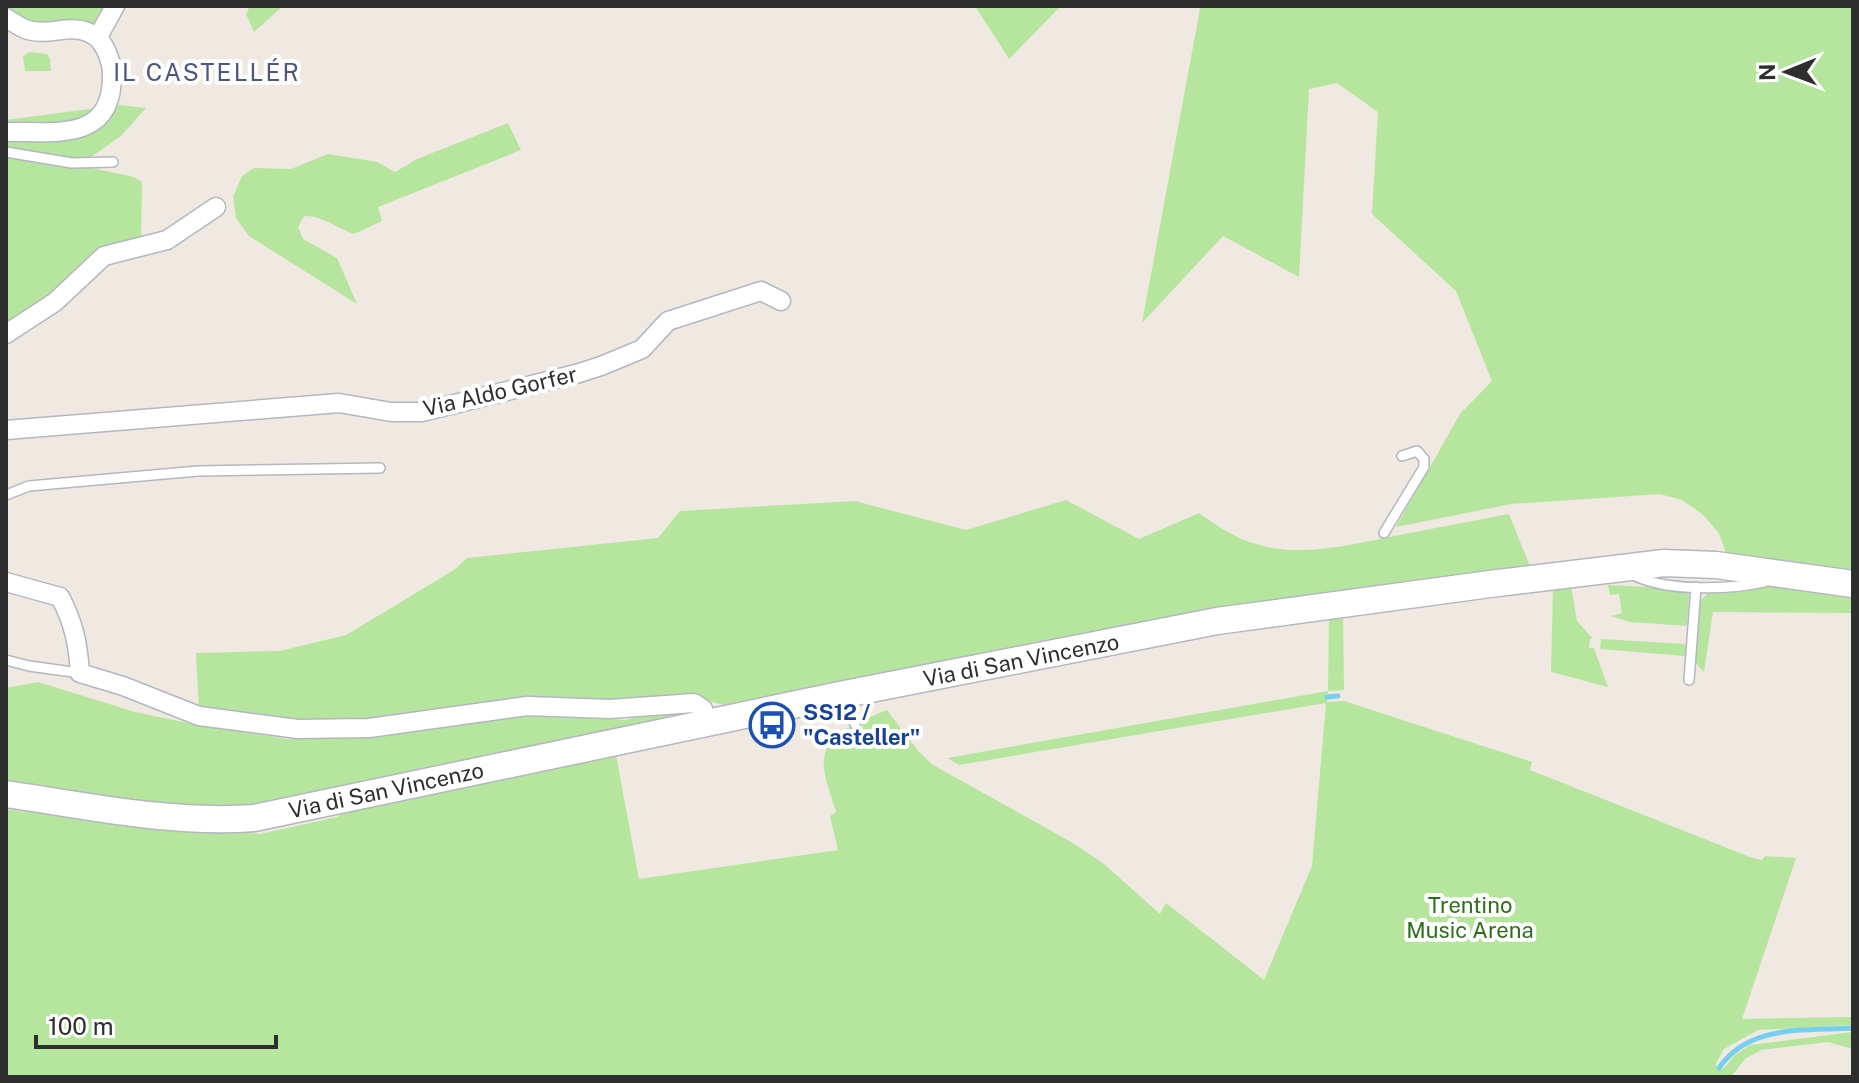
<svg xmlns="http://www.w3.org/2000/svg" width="1859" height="1083" font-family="'Public Sans',sans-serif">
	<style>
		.green { fill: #b6e59e }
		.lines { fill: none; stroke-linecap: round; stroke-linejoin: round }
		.stream { stroke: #75cff0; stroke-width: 5 }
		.lane-casing { stroke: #b4b7c1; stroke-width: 12 }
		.street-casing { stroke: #b4b7c1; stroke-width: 21 }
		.secondary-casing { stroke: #b4b7c1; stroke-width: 29 }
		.lane { stroke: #fff; stroke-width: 9 }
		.street { stroke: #fff; stroke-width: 18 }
		.secondary { stroke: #fff; stroke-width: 26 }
		.labels { text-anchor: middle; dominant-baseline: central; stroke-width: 8; stroke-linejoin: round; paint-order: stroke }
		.street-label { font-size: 22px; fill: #2e2e2e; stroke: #fff }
		.transit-label { font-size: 22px; font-weight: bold; fill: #164399; stroke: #fff; text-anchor: start }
		.park-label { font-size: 22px; fill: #2c6e1b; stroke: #fff }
		.neighbourhood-label { font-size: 24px; letter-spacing: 2px; fill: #4d5680; stroke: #fff }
	</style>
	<rect width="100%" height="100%" fill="#efe9e1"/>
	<g class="green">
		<path d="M 6,6 L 109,6 L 101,20 L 93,25 L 29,26 L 6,12 Z"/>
		<path d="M 250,6 L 283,6 L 254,32 L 246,14 Z"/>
		<path d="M 975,6 L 1061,6 L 1009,59 Z"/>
		<path d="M 1196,6 L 1853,6 L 1853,576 L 1726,553 L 1719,533 L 1702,514 L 1682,500 L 1660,494 L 1511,504 L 1396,527 L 1460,414 L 1492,381 L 1456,291 L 1372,214 L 1378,112 L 1337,83 L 1309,89 L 1299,277 L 1223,236 L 1142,323 L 1200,9 Z"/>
		<path d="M 29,52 L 47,54 L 50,59 L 51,71 L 25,71 L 23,57 Z"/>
		<path d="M 120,105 L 146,108 L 121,136 L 91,157 L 92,168 L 134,177 L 142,182 L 141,240 L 44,301 L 6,330 L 6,120 Z"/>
		<path d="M 508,123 L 521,150 L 378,207 L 382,221 L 354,234 C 336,228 322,215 304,216 L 298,227 L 303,239 L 337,258 L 357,304 L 249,236 L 236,218 L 233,197 L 242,176 L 254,168 L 291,169 L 328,154 L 377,162 L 395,172 L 417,159 Z"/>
		<path d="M 1066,500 L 1139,539 L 1199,513 C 1216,525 1233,537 1253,543 C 1300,559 1353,544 1399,535 C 1436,528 1472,521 1509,514 L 1531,569 L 734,708 L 692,696 L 366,723 L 297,724 L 199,711 L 196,653 L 280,651 L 346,635 L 454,570 L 467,558 L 658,538 L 680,511 L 855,501 L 966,530 Z"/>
		<path d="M 1780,583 L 1853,593 L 1853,613 L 1713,612 L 1704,672 L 1694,661 L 1700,601 L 1710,591 Z"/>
		<path d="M 1571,585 L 1577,621 L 1593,639 L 1590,639 L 1589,648 L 1594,648 L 1608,687 L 1551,672 L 1553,588 Z"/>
		<path d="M 1608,585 L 1685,589 L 1689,595 L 1687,626 L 1630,622 L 1611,616 L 1622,613 L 1619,594 L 1610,595 Z"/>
		<path d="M 1343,614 L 1344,690 L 1328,691 L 1327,702 L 1344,701 L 1532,762 L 1530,770 L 1750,857 L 1762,860 L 1765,856 L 1796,858 L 1742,1019 L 1853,1017 L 1853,1025 L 1758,1030 L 1724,1049 L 1715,1065 L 1723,1069 L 1734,1056 L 1750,1045 L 1853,1032 L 1853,1049 L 1828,1042 L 1761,1050 L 1745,1059 L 1731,1077 L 6,1077 L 6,809 L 25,812 L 29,805 L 260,834 L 337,817 L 348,811 L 616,755 L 639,879 L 838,850 L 830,816 L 836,812 C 832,797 822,774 824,758 C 828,731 866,719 887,710 L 919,752 L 933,765 L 1073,843 L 1104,864 L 1160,914 L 1166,903 L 1264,980 L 1312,866 L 1326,703 L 959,765 L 947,758 L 1328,691 L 1329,616 Z"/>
		<path d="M 1601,639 L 1684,644 L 1686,647 L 1685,656 L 1600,649 Z"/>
		<path d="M 38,682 L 135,712 L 203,726 L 288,739 L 366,737 L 530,713 L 625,720 L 653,713 L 684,713 L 687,716 L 256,806 L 191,809 L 6,784 L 6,688 Z"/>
	</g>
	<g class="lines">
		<g class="stream">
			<path d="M 1327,697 L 1338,696"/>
			<path d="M 1719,1068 C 1749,1024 1805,1031 1853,1028"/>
		</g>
		<g class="lane-casing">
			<g id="lane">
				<path d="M 6,152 L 72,163 L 113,162"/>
				<path d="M 6,495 L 29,486 L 198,471 L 380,468"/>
				<path d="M 1384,533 L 1424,467 L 1424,459 L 1417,451 L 1402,456"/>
				<path d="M 1630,573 C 1662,592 1728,590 1764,582"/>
				<path d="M 6,660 L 29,666 L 80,673"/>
				<path d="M 1689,680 L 1696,587"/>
				<path d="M 842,699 L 855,724"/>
			</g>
		</g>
		<g class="street-casing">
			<g id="street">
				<path d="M 6,18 C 13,22 21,28 28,30 C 51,37 73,21 95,36 C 105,43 112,62 112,74 C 113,143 55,131 6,132"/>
				<path d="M 98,37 L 115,6"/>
				<path d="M 6,334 L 55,302 L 104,256 L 167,240 L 216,207"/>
				<path d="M 6,430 L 339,403 L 391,412 L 422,412 L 576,374 L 601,366 L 642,349 L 668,321 L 761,291 L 781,301"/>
				<path d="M 6,582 L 60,597 C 74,623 78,644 80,673 L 123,686 L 199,716 L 298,729 L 369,728 L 527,706 L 610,709 L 694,703 L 703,709 L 708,723"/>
			</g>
		</g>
		<g class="secondary-casing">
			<path id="secondary" d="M 6,794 C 88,806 171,824 254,818 L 840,695 L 1217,621 L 1490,584 L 1664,563 L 1716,565 L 1853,584"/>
		</g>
		<use href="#lane" class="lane"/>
		<use href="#street" class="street"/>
		<use href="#secondary" class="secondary"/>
	</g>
	<defs>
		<g id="bus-ring" transform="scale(2.3)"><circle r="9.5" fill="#fff" stroke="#1a4fb4" stroke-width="1.5"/><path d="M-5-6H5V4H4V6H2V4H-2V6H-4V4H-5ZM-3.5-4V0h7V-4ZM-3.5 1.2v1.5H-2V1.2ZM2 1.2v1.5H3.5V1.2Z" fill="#1a4fb4"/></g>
	</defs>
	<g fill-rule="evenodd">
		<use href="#bus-ring" x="772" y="725"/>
	</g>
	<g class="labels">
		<g class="street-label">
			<text transform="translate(500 391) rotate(-13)">Via Aldo Gorfer</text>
			<text transform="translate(1021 660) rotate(-11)">Via di San Vincenzo</text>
			<text transform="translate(386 790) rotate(-12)">Via di San Vincenzo</text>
		</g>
		<g class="transit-label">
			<text x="803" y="712">SS12 /<tspan x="803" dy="25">"Casteller"</tspan></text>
		</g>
		<g class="park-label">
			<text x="1470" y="905">Trentino<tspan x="1470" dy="25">Music Arena</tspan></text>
		</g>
		<g class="neighbourhood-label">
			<text x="207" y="72">IL CASTELLÉR</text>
		</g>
	</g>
	<rect width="1859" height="1083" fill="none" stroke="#2e2e2e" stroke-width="16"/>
	<g transform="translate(1787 72) rotate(269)" stroke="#ffffff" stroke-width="6" paint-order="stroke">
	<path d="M0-6L14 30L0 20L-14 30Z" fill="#2e2e2e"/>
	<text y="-12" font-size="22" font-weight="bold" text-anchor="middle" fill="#2e2e2e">N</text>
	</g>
	<path d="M36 1035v12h240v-12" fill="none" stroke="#2e2e2e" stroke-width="4"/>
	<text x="48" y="1035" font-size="24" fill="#2e2e2e" stroke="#ffffff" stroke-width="6" paint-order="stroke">100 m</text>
</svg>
